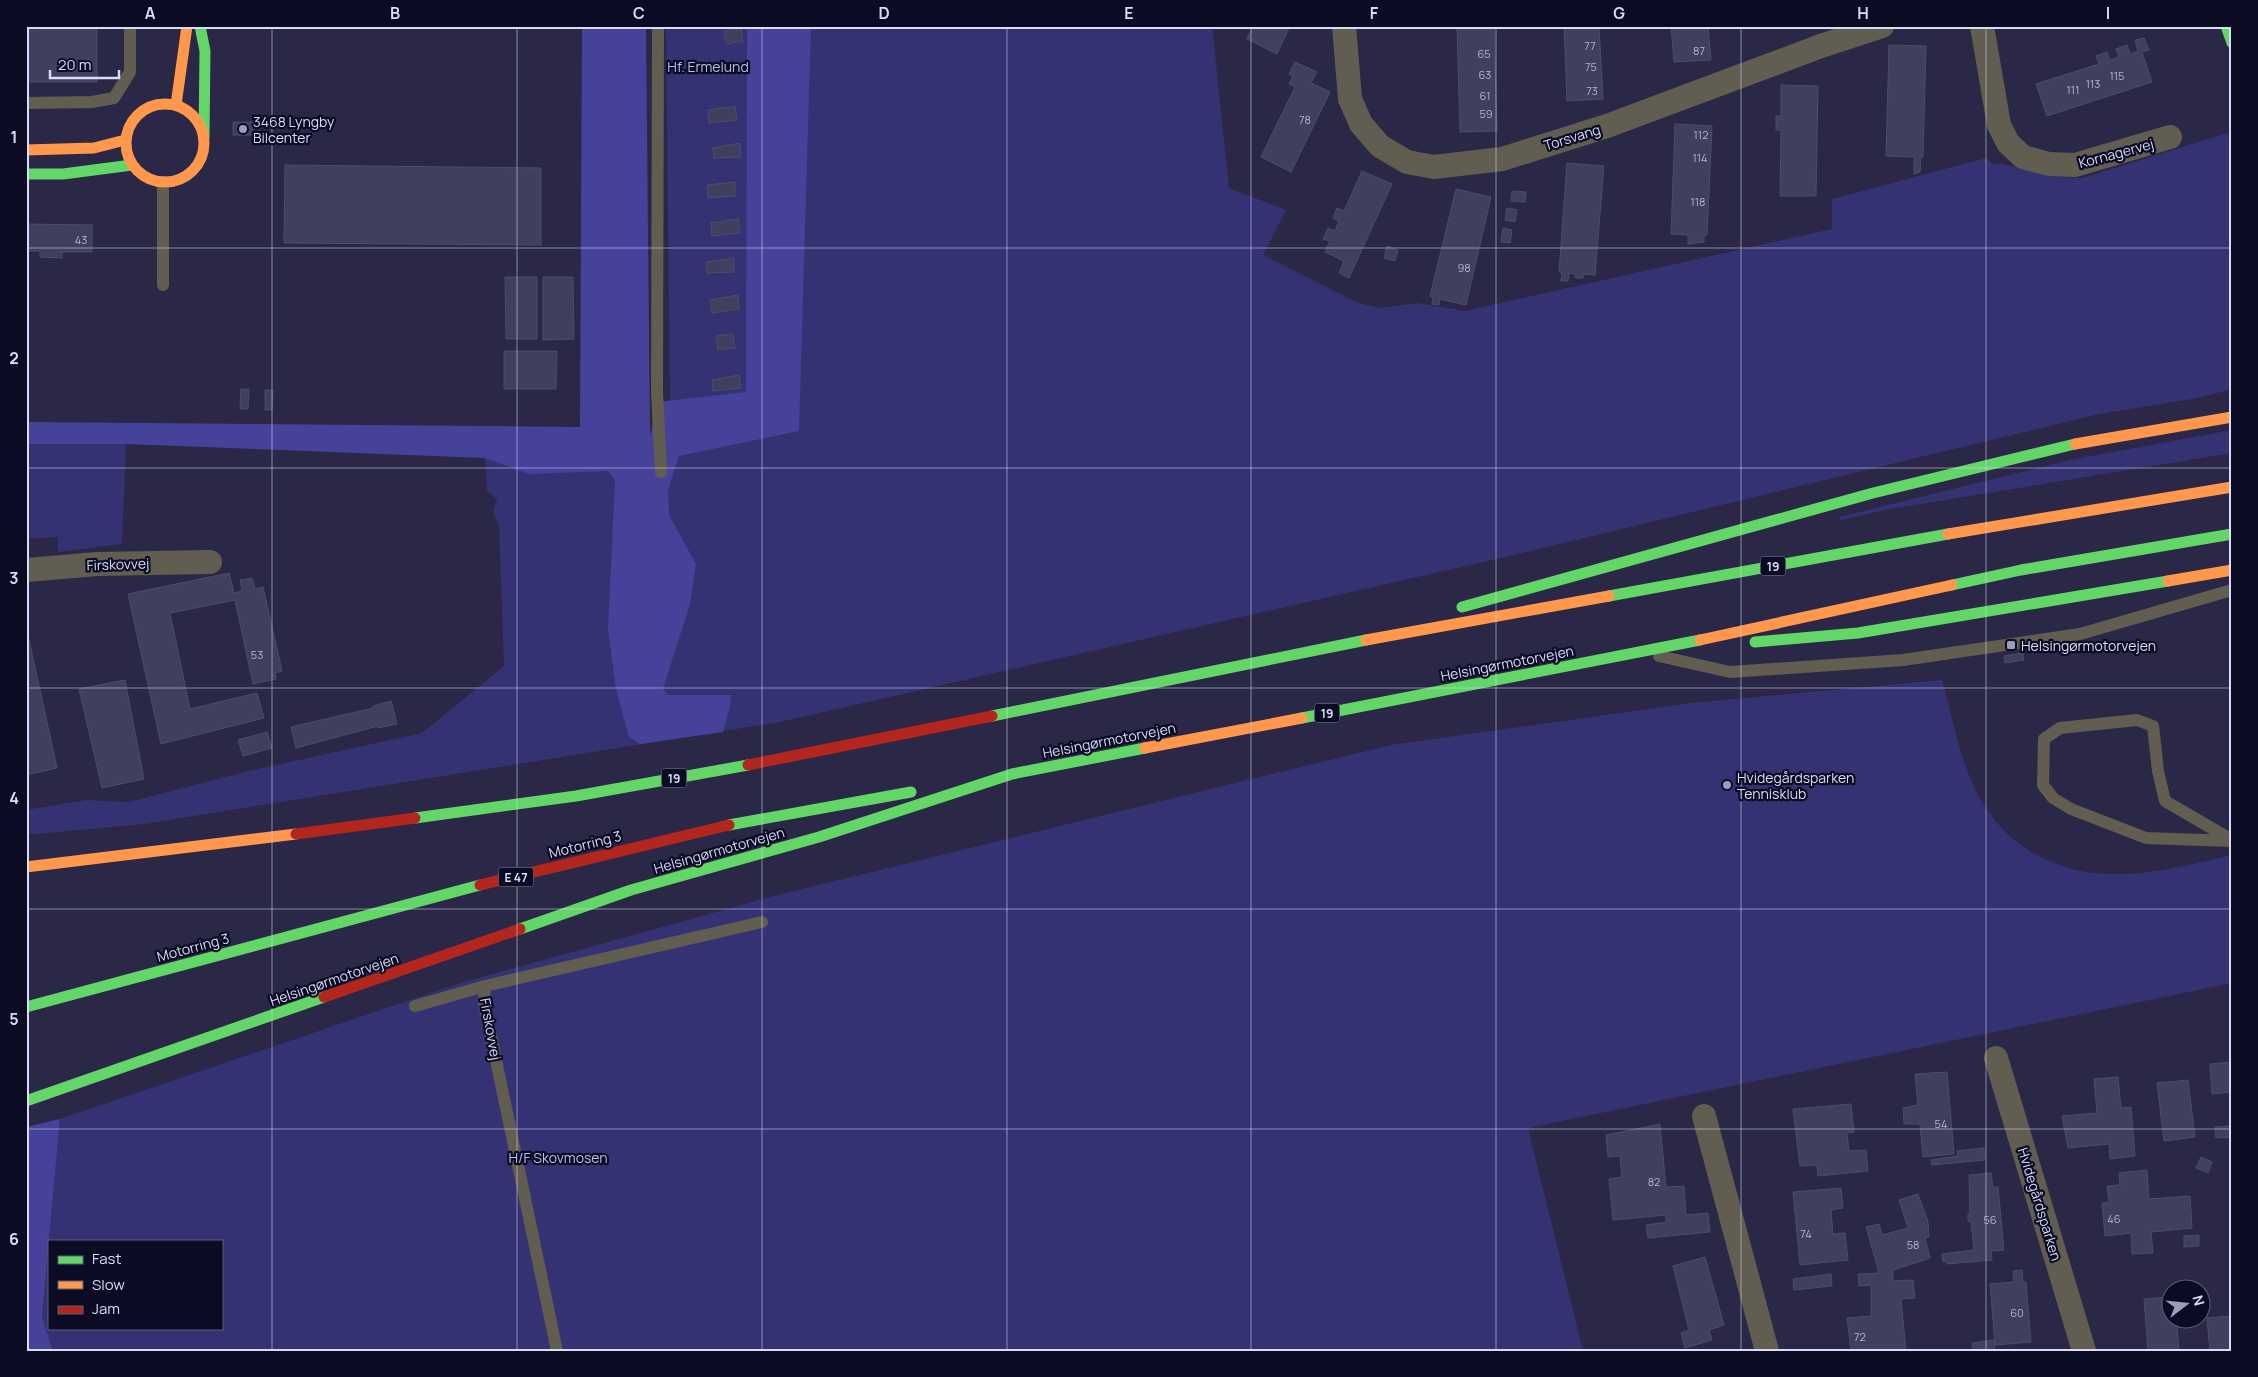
<svg xmlns="http://www.w3.org/2000/svg" width="2258" height="1377" font-family="Manrope,sans-serif">
	<style>
		.green { fill: #343273 }
		.forest { fill: #464299 }
		.building { fill: #413f5e; stroke: #4c4d66 }
		.lines { fill: none; stroke-linecap: round; stroke-linejoin: round }
		.lane { stroke: #615e51; stroke-width: 12 }
		.street { stroke: #615e51; stroke-width: 24 }
		.fast { stroke: #63d668; stroke-width: 11 }
		.slow { stroke: #ff974d; stroke-width: 11 }
		.jam { stroke: #b3261e; stroke-width: 11 }
		.grid { fill: none; stroke: #d9dcf9; stroke-width: 1; stroke-opacity: 0.55 }
		.poi-dot { fill: #9c9dba; stroke: #0b0b23; stroke-width: 2 }
		.labels { text-anchor: middle; dominant-baseline: central; stroke-width: 4.5; stroke-linejoin: round; paint-order: stroke }
		.number-label { font-size: 11px; fill: #b3b5d2 }
		.shield { fill: #0b0b23; stroke: #9b9db9; stroke-width: 1 }
		.shield-label { font-size: 12px; font-weight: bold; fill: #d9dcf9 }
		.park-label { font-size: 14px; fill: #b9bef1; stroke: #0b0b23 }
		.poi-label { font-size: 14px; fill: #d9dcf9; stroke: #0b0b23; text-anchor: start }
		.street-label { font-size: 14px; fill: #d9dcf9; stroke: #0b0b23 }
		.neatline { fill: none; stroke: #d9dcf9; stroke-width: 2 }
		.grid-label { font-size: 16px; text-anchor: middle; font-weight: bold; fill: #d9dcf9 }
	</style>
	<rect width="100%" height="100%" fill="#2a2846"/>
	<g class="green">
		<path d="M 666,26 L 1212,26 L 1229,188 L 1286,210 L 1263,255 L 1358,303 L 1381,308 L 1417,303 L 1465,311 L 1832,229 L 1832,199 L 1986,158 L 1992,164 L 2003,164 L 2056,177 L 2083,178 L 2227,133 L 2232,147 L 2232,389 L 2198,398 L 2099,414 L 1514,555 L 780,722 L 144,824 L 26,835 L 26,810 L 86,800 L 129,802 L 249,771 L 422,733 L 504,666 L 499,526 L 493,512 L 497,499 L 487,491 L 485,458 L 649,439 L 658,402 L 670,401 Z"/>
		<path d="M 2232,430 L 2232,453 L 1890,509 L 1841,520 L 1839,517 L 2075,459 Z"/>
		<path d="M 26,444 L 126,444 L 122,544 L 58,552 L 58,537 L 26,539 Z"/>
		<path d="M 1942,680 C 1952,716 1959,755 1975,789 C 1990,819 2010,841 2039,856 C 2101,889 2167,870 2232,855 L 2232,983 L 1528,1128 L 1583,1351 L 53,1351 L 42,1317 L 49,1243 L 49,1328 L 221,1328 L 221,1241 L 49,1241 L 60,1119 L 460,983 L 778,895 L 1391,745 L 1691,703 Z"/>
	</g>
	<g class="forest">
		<path d="M 582,26 L 646,26 L 650,437 L 658,402 L 746,392 L 747,26 L 811,26 L 799,431 L 679,456 L 668,490 L 669,515 L 696,564 L 690,604 L 663,689 L 668,695 L 730,695 L 731,703 L 723,732 L 640,744 L 629,737 L 616,689 L 608,629 L 615,480 L 608,471 L 529,474 L 485,458 L 126,444 L 26,444 L 26,422 L 580,427 Z"/>
		<path d="M 60,1119 L 42,1317 L 53,1351 L 26,1351 L 26,1127 Z"/>
	</g>
	<g class="building">
		<path d="M 46,26 L 97,26 L 97,82 L 26,82 L 26,30 L 46,30 Z"/>
		<path d="M 1253,26 L 1290,26 L 1277,54 L 1247,39 Z"/>
		<path d="M 1457,26 L 1494,26 L 1497,131 L 1460,132 Z"/>
		<path d="M 1564,26 L 1599,26 L 1603,99 L 1567,101 Z"/>
		<path d="M 1671,26 L 1708,26 L 1711,60 L 1674,62 Z"/>
		<path d="M 741,28 L 743,41 L 726,44 L 724,31 Z"/>
		<path d="M 2144,38 L 2149,50 L 2142,52 L 2152,82 L 2047,116 L 2036,84 L 2099,64 L 2096,56 L 2107,52 L 2110,60 L 2119,57 L 2116,49 L 2127,45 L 2130,54 L 2138,51 L 2135,40 Z"/>
		<path d="M 1889,45 L 1926,46 L 1923,157 L 1921,157 L 1920,172 L 1914,174 L 1914,157 L 1886,156 Z"/>
		<path d="M 1295,62 L 1317,72 L 1311,83 L 1330,92 L 1291,172 L 1261,157 L 1295,87 L 1289,84 L 1293,76 L 1289,74 Z"/>
		<path d="M 1781,85 L 1818,86 L 1816,196 L 1780,196 L 1781,130 L 1776,130 L 1776,116 L 1781,116 Z"/>
		<path d="M 735,106 L 737,120 L 709,123 L 708,110 Z"/>
		<rect x="233" y="122" width="20" height="13"/>
		<path d="M 1675,124 L 1712,126 L 1707,235 L 1704,236 L 1704,242 L 1688,244 L 1688,235 L 1671,234 Z"/>
		<path d="M 740,143 L 741,157 L 714,158 L 713,148 Z"/>
		<path d="M 1567,163 L 1604,166 L 1595,275 L 1583,274 L 1583,278 L 1575,278 L 1576,274 L 1569,273 L 1568,281 L 1561,281 L 1562,273 L 1559,272 Z"/>
		<path d="M 285,165 L 541,168 L 541,245 L 284,243 Z"/>
		<path d="M 1362,171 L 1392,184 L 1349,278 L 1339,273 L 1344,261 L 1325,252 L 1330,241 L 1323,239 L 1328,228 L 1335,231 L 1339,221 L 1333,218 L 1337,208 L 1344,211 Z"/>
		<path d="M 735,182 L 735,196 L 708,198 L 707,185 Z"/>
		<path d="M 1456,189 L 1491,197 L 1466,305 L 1440,299 L 1439,305 L 1432,304 L 1433,297 L 1430,296 Z"/>
		<path d="M 1512,191 L 1526,192 L 1525,202 L 1511,201 Z"/>
		<path d="M 1507,208 L 1517,210 L 1515,222 L 1505,220 Z"/>
		<path d="M 738,219 L 740,233 L 712,236 L 711,223 Z"/>
		<path d="M 26,224 L 92,225 L 92,252 L 62,252 L 62,258 L 40,257 L 40,251 L 26,251 Z"/>
		<path d="M 1503,228 L 1512,230 L 1510,243 L 1501,242 Z"/>
		<path d="M 1387,246 L 1398,250 L 1395,261 L 1384,258 Z"/>
		<path d="M 734,258 L 734,272 L 707,273 L 706,262 Z"/>
		<path d="M 505,277 L 537,277 L 537,339 L 506,339 Z"/>
		<path d="M 543,277 L 573,277 L 574,339 L 543,340 Z"/>
		<path d="M 738,295 L 739,309 L 712,313 L 710,300 Z"/>
		<path d="M 733,334 L 735,348 L 718,350 L 716,336 Z"/>
		<path d="M 504,351 L 557,351 L 556,389 L 504,389 Z"/>
		<path d="M 739,375 L 741,388 L 713,391 L 712,380 Z"/>
		<path d="M 241,389 L 249,389 L 248,409 L 240,409 Z"/>
		<path d="M 265,390 L 273,390 L 272,410 L 265,410 Z"/>
		<path d="M 229,573 L 234,593 L 242,591 L 240,580 L 252,578 L 255,589 L 263,587 L 282,671 L 275,673 L 276,679 L 253,684 L 235,600 L 170,613 L 190,709 L 257,693 L 264,718 L 161,744 L 128,594 Z"/>
		<path d="M 26,626 L 57,768 L 26,775 Z"/>
		<path d="M 2023,653 L 2024,660 L 2005,663 L 2004,656 Z"/>
		<path d="M 125,680 L 144,779 L 102,788 L 79,689 Z"/>
		<path d="M 391,701 L 397,724 L 378,728 L 378,726 L 296,748 L 291,727 L 373,708 L 373,706 Z"/>
		<path d="M 267,732 L 272,748 L 243,756 L 238,740 Z"/>
		<path d="M 2232,1062 L 2232,1092 L 2212,1094 L 2210,1064 Z"/>
		<path d="M 1947,1072 L 1954,1154 L 1923,1157 L 1920,1124 L 1904,1124 L 1903,1108 L 1918,1105 L 1915,1074 Z"/>
		<path d="M 2118,1077 L 2121,1108 L 2131,1107 L 2135,1156 L 2110,1159 L 2109,1144 L 2068,1148 L 2062,1116 L 2097,1113 L 2094,1079 Z"/>
		<path d="M 2188,1080 L 2195,1137 L 2164,1141 L 2157,1083 Z"/>
		<path d="M 1851,1104 L 1854,1132 L 1847,1133 L 1849,1151 L 1866,1150 L 1868,1171 L 1818,1176 L 1817,1165 L 1800,1166 L 1793,1109 Z"/>
		<path d="M 1660,1124 L 1666,1187 L 1684,1186 L 1686,1215 L 1708,1213 L 1710,1232 L 1648,1238 L 1646,1225 L 1666,1222 L 1666,1215 L 1613,1220 L 1609,1179 L 1622,1177 L 1620,1156 L 1608,1157 L 1606,1135 Z"/>
		<path d="M 2232,1126 L 2232,1137 L 2216,1138 L 2215,1127 Z"/>
		<path d="M 1984,1148 L 1985,1160 L 1932,1165 L 1931,1160 L 1958,1156 L 1957,1151 Z"/>
		<path d="M 2201,1157 L 2212,1162 L 2208,1173 L 2196,1168 Z"/>
		<path d="M 2147,1170 L 2149,1199 L 2190,1196 L 2192,1228 L 2151,1232 L 2153,1253 L 2132,1254 L 2131,1233 L 2105,1236 L 2102,1203 L 2109,1202 L 2107,1186 L 2120,1185 L 2119,1173 Z"/>
		<path d="M 1991,1173 L 1993,1187 L 1998,1187 L 2004,1250 L 1991,1251 L 1992,1260 L 1947,1264 L 1946,1261 L 1943,1262 L 1942,1254 L 1974,1250 L 1971,1222 L 1968,1221 L 1968,1214 L 1970,1213 L 1969,1175 Z"/>
		<path d="M 1841,1188 L 1843,1208 L 1831,1210 L 1833,1234 L 1845,1233 L 1848,1260 L 1800,1265 L 1793,1192 Z"/>
		<path d="M 1918,1194 L 1928,1222 L 1929,1237 L 1925,1238 L 1930,1258 L 1893,1270 L 1893,1281 L 1913,1280 L 1915,1298 L 1901,1299 L 1906,1351 L 1851,1351 L 1847,1318 L 1871,1316 L 1871,1285 L 1859,1286 L 1858,1274 L 1879,1273 L 1866,1227 L 1879,1224 L 1882,1235 L 1908,1228 L 1899,1200 Z"/>
		<path d="M 2199,1235 L 2199,1246 L 2184,1247 L 2184,1236 Z"/>
		<path d="M 1705,1257 L 1724,1325 L 1709,1330 L 1712,1340 L 1685,1348 L 1681,1333 L 1689,1330 L 1673,1266 Z"/>
		<path d="M 2022,1270 L 2023,1282 L 2026,1282 L 2031,1342 L 1995,1345 L 1990,1284 L 2014,1282 L 2013,1271 Z"/>
		<path d="M 1831,1274 L 1832,1286 L 1794,1290 L 1793,1279 Z"/>
		<path d="M 2170,1297 L 2170,1320 L 2189,1320 L 2189,1325 L 2177,1326 L 2179,1351 L 2148,1351 L 2144,1299 Z"/>
		<path d="M 2232,1316 L 2232,1351 L 2210,1351 L 2207,1318 Z"/>
		<path d="M 1994,1340 L 1995,1351 L 1973,1351 L 1972,1343 Z"/>
	</g>
	<g class="lines">
		<g class="lane">
			<path d="M 658,26 L 657,392 L 661,472"/>
			<path d="M 26,103 L 92,102 L 114,98 L 130,72 L 130,26"/>
			<path d="M 163,182 L 163,285"/>
			<path d="M 1659,656 L 1730,672 L 1903,660 L 2080,634 L 2232,590"/>
			<path d="M 2232,840 L 2165,801 L 2158,771 L 2153,726 L 2137,720 L 2060,728 L 2044,739 L 2043,785 L 2053,798 L 2071,809 L 2146,838 L 2232,841"/>
			<path d="M 415,1006 L 485,986"/>
			<path d="M 557,1351 L 484,1003 L 485,986 L 762,922"/>
		</g>
		<g class="street">
			<path d="M 1344,26 L 1350,99 L 1361,124 L 1380,146 L 1407,162 L 1434,167 L 1502,159 L 1607,126 L 1821,46 L 1882,26"/>
			<path d="M 1982,26 L 1999,125 L 2008,143 L 2023,157 L 2049,164 L 2075,165 L 2170,137"/>
			<path d="M 26,570 L 97,564 L 210,562"/>
			<path d="M 1996,1058 L 2084,1351"/>
			<path d="M 1704,1116 L 1767,1351"/>
		</g>
		<g class="fast">
			<path d="M 200,26 L 205,51 L 204,138"/>
			<path d="M 2226,26 L 2232,43"/>
			<path d="M 26,174 L 63,174 L 132,165"/>
			<path d="M 1952,585 L 2021,570 L 2232,534"/>
			<path d="M 1609,596 L 1948,534"/>
			<path d="M 1462,607 L 1873,493 L 2075,444"/>
			<path d="M 1755,642 L 1858,633 L 2168,581"/>
			<path d="M 992,716 L 1366,640"/>
			<path d="M 1302,718 L 1700,640"/>
			<path d="M 415,818 L 576,796 L 748,765"/>
			<path d="M 729,825 L 911,792"/>
			<path d="M 520,929 L 631,890 L 819,837 L 1012,774 L 1145,748"/>
			<path d="M 26,1007 L 480,885"/>
			<path d="M 26,1101 L 324,997"/>
		</g>
		<g class="slow">
			<circle cx="165" cy="143" r="39"/>
			<path d="M 176,105 L 187,26"/>
			<path d="M 26,150 L 94,148 L 125,140"/>
			<path d="M 2075,444 L 2232,417"/>
			<path d="M 1948,534 L 2232,487"/>
			<path d="M 2168,581 L 2232,570"/>
			<path d="M 1366,640 L 1609,596"/>
			<path d="M 1700,640 L 1952,585"/>
			<path d="M 1145,748 L 1302,718"/>
			<path d="M 26,867 L 296,834"/>
		</g>
		<g class="jam">
			<path d="M 748,765 L 992,716"/>
			<path d="M 296,834 L 415,818"/>
			<path d="M 480,885 L 729,825"/>
			<path d="M 324,997 L 520,929"/>
		</g>
	</g>
	<path class="grid" d="M 272,26 L 272,1351M 517,26 L 517,1351M 762,26 L 762,1351M 1007,26 L 1007,1351M 1251,26 L 1251,1351M 1496,26 L 1496,1351M 1741,26 L 1741,1351M 1986,26 L 1986,1351M 26,248 L 2232,248M 26,468 L 2232,468M 26,688 L 2232,688M 26,909 L 2232,909M 26,1129 L 2232,1129"/>
	<g class="poi-dot">
		<circle cx="243" cy="129" r="5"/>
		<rect x="2006" y="640" width="10" height="10" rx="2.5"/>
		<circle cx="1727" cy="785" r="5"/>
	</g>
	<g class="labels">
		<g class="number-label">
			<text x="1590" y="45">77</text>
			<text x="1699" y="50">87</text>
			<text x="1484" y="53">65</text>
			<text x="1591" y="66">75</text>
			<text x="1485" y="74">63</text>
			<text x="2117" y="75">115</text>
			<text x="2093" y="83">113</text>
			<text x="2073" y="89">111</text>
			<text x="1592" y="90">73</text>
			<text x="1485" y="95">61</text>
			<text x="1486" y="113">59</text>
			<text x="1305" y="119">78</text>
			<text x="1701" y="134">112</text>
			<text x="1700" y="157">114</text>
			<text x="1698" y="201">118</text>
			<text x="81" y="239">43</text>
			<text x="1464" y="267">98</text>
			<text x="257" y="654">53</text>
			<text x="1941" y="1123">54</text>
			<text x="1654" y="1181">82</text>
			<text x="2114" y="1218">46</text>
			<text x="1990" y="1219">56</text>
			<text x="1806" y="1233">74</text>
			<text x="1913" y="1244">58</text>
			<text x="2017" y="1312">60</text>
			<text x="1860" y="1336">72</text>
		</g>
		<g class="shield">
			<rect x="1760.5" y="556.5" width="25" height="19" rx="4"/>
			<rect x="1314.5" y="703.5" width="25" height="19" rx="4"/>
			<rect x="661.5" y="768.5" width="25" height="19" rx="4"/>
			<rect x="498.5" y="867.5" width="35" height="19" rx="4"/>
		</g>
		<g class="shield-label">
			<text x="1773" y="566">19</text>
			<text x="1327" y="713">19</text>
			<text x="674" y="778">19</text>
			<text x="516" y="877">E 47</text>
		</g>
		<g class="park-label">
			<text x="708" y="66">Hf. Ermelund</text>
			<text x="558" y="1157">H/F Skovmosen</text>
		</g>
		<g class="poi-label">
			<text x="253" y="121">3468 Lyngby<tspan x="253" dy="16">Bilcenter</tspan></text>
			<text x="2021" y="645">Helsingørmotorvejen</text>
			<text x="1737" y="777">Hvidegårdsparken<tspan x="1737" dy="16">Tennisklub</tspan></text>
		</g>
		<g class="street-label">
			<text transform="translate(1572 137) rotate(-17)">Torsvang</text>
			<text transform="translate(2116 153) rotate(-15)">Kornagervej</text>
			<text transform="translate(118 564) rotate(-2)">Firskovvej</text>
			<text transform="translate(1507 663) rotate(-11)">Helsingørmotorvejen</text>
			<text transform="translate(1109 740) rotate(-11)">Helsingørmotorvejen</text>
			<text transform="translate(585 844) rotate(-14)">Motorring 3</text>
			<text transform="translate(719 850) rotate(-16)">Helsingørmotorvejen</text>
			<text transform="translate(193 947) rotate(-15)">Motorring 3</text>
			<text transform="translate(334 979) rotate(-19)">Helsingørmotorvejen</text>
			<text transform="translate(491 1029) rotate(80)">Firskovvej</text>
			<text transform="translate(2040 1204) rotate(73)">Hvidegårdsparken</text>
		</g>
	</g>
	<rect width="2258" height="1377" fill="none" stroke="#0b0b23" stroke-width="55"/>
	<rect x="48" y="1240" width="175" height="90" fill="#0b0b23" stroke="#5d5f79"/>
	<rect x="58" y="1256" width="25" height="8" fill="#63d668" stroke="#5d5f79"/>
	<text x="92" y="1264" font-size="15" fill="#d9dcf9">Fast</text>
	<rect x="58" y="1281" width="25" height="8" fill="#ff974d" stroke="#5d5f79"/>
	<text x="92" y="1290" font-size="15" fill="#d9dcf9">Slow</text>
	<rect x="58" y="1306" width="25" height="8" fill="#b3261e" stroke="#5d5f79"/>
	<text x="92" y="1314" font-size="15" fill="#d9dcf9">Jam</text>
	<g transform="translate(2186 1304) rotate(74)"><circle r="24" fill="#0b0b23" stroke="#5d5f79"/>
	<path d="M0-4L9 19L0 12L-9 19Z" fill="#9c9dba"/>
	<text y="-8" font-size="14" font-weight="bold" text-anchor="middle" fill="#d9dcf9">N</text>
	</g>
	<path d="M50 70v8h69v-8" fill="none" stroke="#d9dcf9" stroke-width="2.5"/>
	<text x="58" y="70" font-size="15" fill="#d9dcf9" stroke="#0b0b23" stroke-width="4" paint-order="stroke">20 m</text>
	<rect x="28" y="28" width="2202" height="1322" class="neatline"/>
	<g class="grid-label">
		<text x="150" y="19">A</text>
		<text x="395" y="19">B</text>
		<text x="639" y="19">C</text>
		<text x="884" y="19">D</text>
		<text x="1129" y="19">E</text>
		<text x="1374" y="19">F</text>
		<text x="1619" y="19">G</text>
		<text x="1863" y="19">H</text>
		<text x="2108" y="19">I</text>
		<text x="14" y="143">1</text>
		<text x="14" y="364">2</text>
		<text x="14" y="584">3</text>
		<text x="14" y="804">4</text>
		<text x="14" y="1025">5</text>
		<text x="14" y="1245">6</text>
	</g>
</svg>
